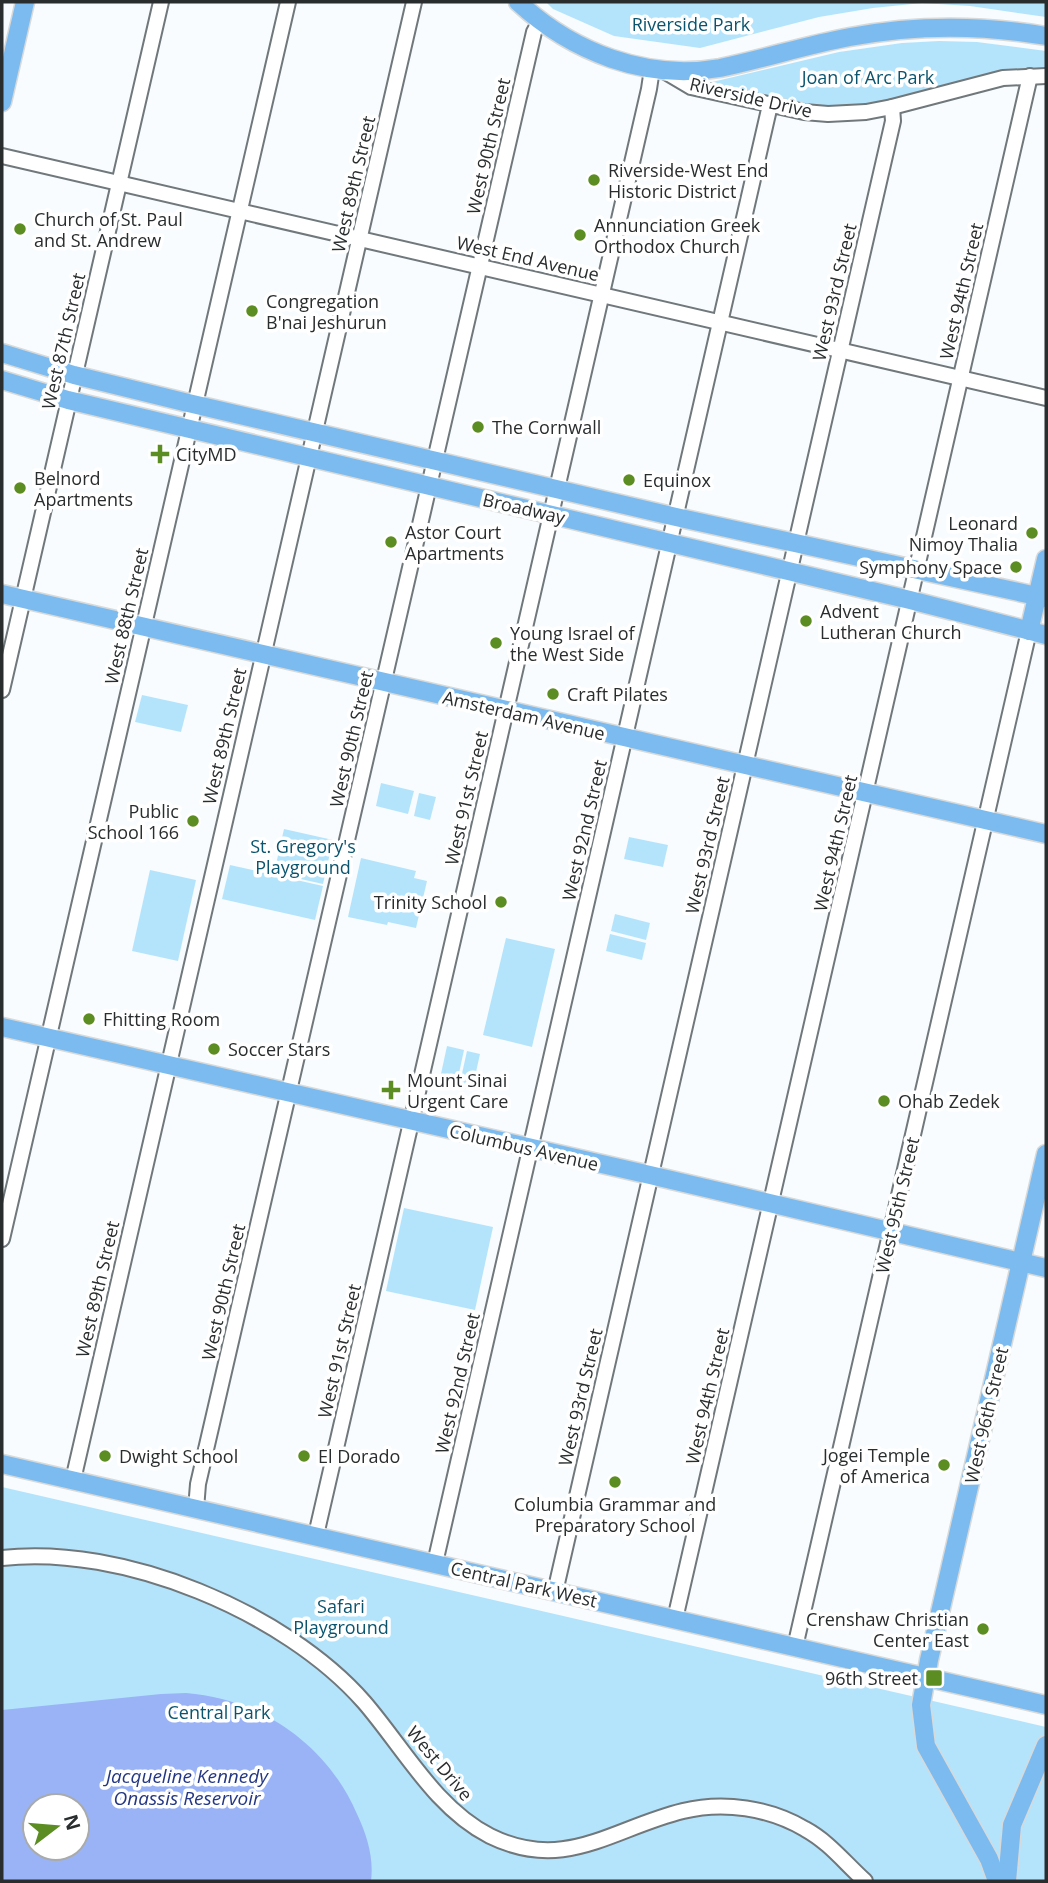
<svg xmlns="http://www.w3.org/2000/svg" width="1048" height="1883" font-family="'Open Sans',sans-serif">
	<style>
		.green { fill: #b4e4fc; fill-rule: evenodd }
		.water { fill: #9ab3f6; fill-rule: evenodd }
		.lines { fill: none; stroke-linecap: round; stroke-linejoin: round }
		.minor-casing { stroke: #70787c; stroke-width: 18 }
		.major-casing { stroke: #d8d9d9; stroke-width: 21 }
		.minor { stroke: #fff; stroke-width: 14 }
		.major { stroke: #7cbbef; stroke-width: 18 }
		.poi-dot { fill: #5c8d23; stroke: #fff; stroke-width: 2.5 }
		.labels { text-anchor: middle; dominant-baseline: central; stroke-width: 7; stroke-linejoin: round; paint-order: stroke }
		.park-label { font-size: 18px; fill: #0a546e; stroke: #fff }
		.street-label { font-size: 18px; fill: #292d2e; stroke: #fff }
		.poi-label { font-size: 18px; fill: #292d2e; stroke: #fff; text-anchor: start }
		.water-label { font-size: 19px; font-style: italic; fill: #233784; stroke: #fff }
	</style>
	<rect width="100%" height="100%" fill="#f8fcfe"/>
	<g class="green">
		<path d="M 546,2 L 1046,2 L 1046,17 L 970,6 L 922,3 L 873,8 L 819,17 L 700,48 L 614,36 L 553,9 Z"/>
		<path d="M 939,41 L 977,42 L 1046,51 L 1046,72 L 866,107 L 834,109 L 799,106 L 708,83 L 839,52 L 902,43 Z"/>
		<path d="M 142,695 L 188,705 L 181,732 L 135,722 Z"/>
		<path d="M 381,783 L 414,791 L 408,814 L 376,806 Z"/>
		<path d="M 419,793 L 436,797 L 430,820 L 414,816 Z"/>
		<path d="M 284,829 L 333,840 L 323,884 L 274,873 Z"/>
		<path d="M 629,837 L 668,845 L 663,867 L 624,859 Z"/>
		<path d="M 361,858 L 416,871 L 414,878 L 427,881 L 416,928 L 388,922 L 387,925 L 348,917 Z"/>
		<path d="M 230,865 L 323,886 L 315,920 L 222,899 Z"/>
		<path d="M 150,870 L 196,880 L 178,961 L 132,951 Z"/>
		<path d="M 615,914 L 650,923 L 646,940 L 611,931 Z"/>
		<path d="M 610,934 L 646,943 L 642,960 L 606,951 Z"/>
		<path d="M 506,938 L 555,949 L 532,1047 L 483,1035 Z"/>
		<path d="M 447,1046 L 464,1050 L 456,1087 L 439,1083 Z"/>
		<path d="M 467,1051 L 480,1054 L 472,1090 L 459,1087 Z"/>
		<path d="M 404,1208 L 493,1227 L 475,1310 L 386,1291 Z"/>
		<path d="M 2,1487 L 1046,1727 L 1046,1881 L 2,1881 ZM 35,1806 L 77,1806 L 77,1848 L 35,1848 Z"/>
	</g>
	<path class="water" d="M 186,1693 C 261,1699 327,1744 357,1814 C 367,1835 374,1858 371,1881 L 2,1881 L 2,1710 L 161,1694 ZM 35,1806 L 77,1806 L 77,1848 L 35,1848 Z"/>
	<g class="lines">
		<g class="minor-casing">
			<g id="minor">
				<path d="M 664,71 L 691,87 L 804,112 L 828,114 L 866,112 L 892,107 L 1003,78 L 1046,76"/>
				<path d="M 2,156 L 1046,398"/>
				<path d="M 2,690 L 161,2"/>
				<path d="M 2,1239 L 288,2"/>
				<path d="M 73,1480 L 414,2"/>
				<path d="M 196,1509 L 198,1484 L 534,32 L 540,21"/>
				<path d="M 316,1535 L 649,89 L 652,69"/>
				<path d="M 2,1558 C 122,1544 285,1612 364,1702 C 403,1747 435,1808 490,1836 C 565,1873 613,1828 683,1811 C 724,1801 769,1808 805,1829 C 829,1842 845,1863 865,1881"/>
				<path d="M 435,1563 L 770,105"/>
				<path d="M 555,1592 L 893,121 L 892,107"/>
				<path d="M 675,1619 L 1030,76"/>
				<path d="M 795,1647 L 1029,631"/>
			</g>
		</g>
		<g class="major-casing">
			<g id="major">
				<path d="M 518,2 C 572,52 646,81 720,68 C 764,59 806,45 850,37 C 914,25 982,25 1046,36"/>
				<path d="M 2,102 L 25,2"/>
				<path d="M 2,353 L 74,375 L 184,402 L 676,517 L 1046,598"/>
				<path d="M 2,380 L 68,400 L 910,600 L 1046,635"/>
				<path d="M 2,594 L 1046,834"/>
				<path d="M 1029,631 L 1046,559"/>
				<path d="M 2,1027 L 650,1175 L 1046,1268"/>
				<path d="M 2,1464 L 1046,1705"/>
				<path d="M 997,1881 L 989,1859 L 926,1746 L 921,1705 L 929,1660 L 1046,1154"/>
				<path d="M 1007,1881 L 1012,1825 L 1046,1745"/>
			</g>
		</g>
		<use href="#minor" class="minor"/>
		<use href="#major" class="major"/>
	</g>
	<g class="poi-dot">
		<circle cx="594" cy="180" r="7"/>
		<circle cx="20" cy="229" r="7"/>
		<circle cx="580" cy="235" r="7"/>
		<circle cx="252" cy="311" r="7"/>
		<circle cx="478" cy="427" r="7"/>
		<path d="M156.5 443.5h7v7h7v7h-7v7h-7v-7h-7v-7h7z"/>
		<circle cx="629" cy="480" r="7"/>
		<circle cx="20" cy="488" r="7"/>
		<circle cx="1032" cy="533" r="7"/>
		<circle cx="391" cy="542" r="7"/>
		<circle cx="1016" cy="567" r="7"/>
		<circle cx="806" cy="621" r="7"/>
		<circle cx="496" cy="643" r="7"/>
		<circle cx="553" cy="694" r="7"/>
		<circle cx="193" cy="821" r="7"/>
		<circle cx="501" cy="902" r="7"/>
		<circle cx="89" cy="1019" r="7"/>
		<circle cx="214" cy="1049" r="7"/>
		<path d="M387.5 1079.5h7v7h7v7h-7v7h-7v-7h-7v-7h7z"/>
		<circle cx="884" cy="1101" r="7"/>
		<circle cx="105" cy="1456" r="7"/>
		<circle cx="304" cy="1456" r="7"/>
		<circle cx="944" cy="1465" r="7"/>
		<circle cx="615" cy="1482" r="7"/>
		<circle cx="983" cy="1629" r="7"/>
		<rect x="925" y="1669" width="18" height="18" rx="3.5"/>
	</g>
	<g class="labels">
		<g class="park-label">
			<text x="691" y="24">Riverside Park</text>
			<text x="868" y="77">Joan of Arc Park</text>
			<text x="303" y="846">St. Gregory's<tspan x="303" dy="21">Playground</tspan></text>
			<text x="341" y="1606">Safari<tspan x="341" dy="21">Playground</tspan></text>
			<text x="219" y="1712">Central Park</text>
		</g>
		<g class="street-label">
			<text transform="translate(751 97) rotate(13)">Riverside Drive</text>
			<text transform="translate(488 146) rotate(-77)">West 90th Street</text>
			<text transform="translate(353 184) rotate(-77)">West 89th Street</text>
			<text transform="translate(528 258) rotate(13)">West End Avenue</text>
			<text transform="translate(961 291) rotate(-77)">West 94th Street</text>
			<text transform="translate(834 292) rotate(-77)">West 93rd Street</text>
			<text transform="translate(63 341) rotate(-77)">West 87th Street</text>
			<text transform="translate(524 508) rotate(13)">Broadway</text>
			<text transform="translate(126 616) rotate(-77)">West 88th Street</text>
			<text transform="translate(524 715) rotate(13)">Amsterdam Avenue</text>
			<text transform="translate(224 736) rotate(-77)">West 89th Street</text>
			<text transform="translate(351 739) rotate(-77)">West 90th Street</text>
			<text transform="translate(466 798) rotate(-77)">West 91st Street</text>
			<text transform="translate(584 830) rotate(-77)">West 92nd Street</text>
			<text transform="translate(835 843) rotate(-77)">West 94th Street</text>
			<text transform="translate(707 845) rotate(-77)">West 93rd Street</text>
			<text transform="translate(524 1147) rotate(13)">Columbus Avenue</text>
			<text transform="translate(897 1205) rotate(-77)">West 95th Street</text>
			<text transform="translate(97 1289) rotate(-77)">West 89th Street</text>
			<text transform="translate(223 1292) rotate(-77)">West 90th Street</text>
			<text transform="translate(339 1351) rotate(-77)">West 91st Street</text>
			<text transform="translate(457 1383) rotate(-77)">West 92nd Street</text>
			<text transform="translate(707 1396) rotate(-77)">West 94th Street</text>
			<text transform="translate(580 1397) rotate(-77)">West 93rd Street</text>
			<text transform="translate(986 1415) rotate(-77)">West 96th Street</text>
			<text transform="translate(524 1584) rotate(13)">Central Park West</text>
			<text transform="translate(440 1763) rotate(50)">West Drive</text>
		</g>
		<g class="poi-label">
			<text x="608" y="170">Riverside-West End<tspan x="608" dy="21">Historic District</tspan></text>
			<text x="34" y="219">Church of St. Paul<tspan x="34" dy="21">and St. Andrew</tspan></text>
			<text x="594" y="225">Annunciation Greek<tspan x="594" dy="21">Orthodox Church</tspan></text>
			<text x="266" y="301">Congregation<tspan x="266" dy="21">B'nai Jeshurun</tspan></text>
			<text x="492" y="427">The Cornwall</text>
			<text x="176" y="454">CityMD</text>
			<text x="34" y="478">Belnord<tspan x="34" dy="21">Apartments</tspan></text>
			<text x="643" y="480">Equinox</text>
			<text x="1018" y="523" text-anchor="end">Leonard<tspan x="1018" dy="21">Nimoy Thalia</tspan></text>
			<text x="405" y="532">Astor Court<tspan x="405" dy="21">Apartments</tspan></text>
			<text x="1002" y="567" text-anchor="end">Symphony Space</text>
			<text x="820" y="611">Advent<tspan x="820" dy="21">Lutheran Church</tspan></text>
			<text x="510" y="633">Young Israel of<tspan x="510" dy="21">the West Side</tspan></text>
			<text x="567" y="694">Craft Pilates</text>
			<text x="179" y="811" text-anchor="end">Public<tspan x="179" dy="21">School 166</tspan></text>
			<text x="487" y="902" text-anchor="end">Trinity School</text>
			<text x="103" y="1019">Fhitting Room</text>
			<text x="228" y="1049">Soccer Stars</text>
			<text x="407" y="1080">Mount Sinai<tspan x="407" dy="21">Urgent Care</tspan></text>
			<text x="898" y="1101">Ohab Zedek</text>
			<text x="930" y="1455" text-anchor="end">Jogei Temple<tspan x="930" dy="21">of America</tspan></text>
			<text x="119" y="1456">Dwight School</text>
			<text x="318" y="1456">El Dorado</text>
			<text x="615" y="1504" text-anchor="middle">Columbia Grammar and<tspan x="615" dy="21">Preparatory School</tspan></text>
			<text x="969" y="1619" text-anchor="end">Crenshaw Christian<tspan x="969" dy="21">Center East</tspan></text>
			<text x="918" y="1678" text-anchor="end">96th Street</text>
		</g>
		<g class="water-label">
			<text x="187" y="1776">Jacqueline Kennedy<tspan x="187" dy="22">Onassis Reservoir</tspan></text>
		</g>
	</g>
	<rect width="1048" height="1883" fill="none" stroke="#292d2e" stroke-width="7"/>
	<g transform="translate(56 1827) rotate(74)"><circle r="33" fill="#ffffff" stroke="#a9abab" stroke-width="2"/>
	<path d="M0-5L12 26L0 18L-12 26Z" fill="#5c8d23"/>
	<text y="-10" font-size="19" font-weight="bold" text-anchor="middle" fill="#292d2e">N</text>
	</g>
</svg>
